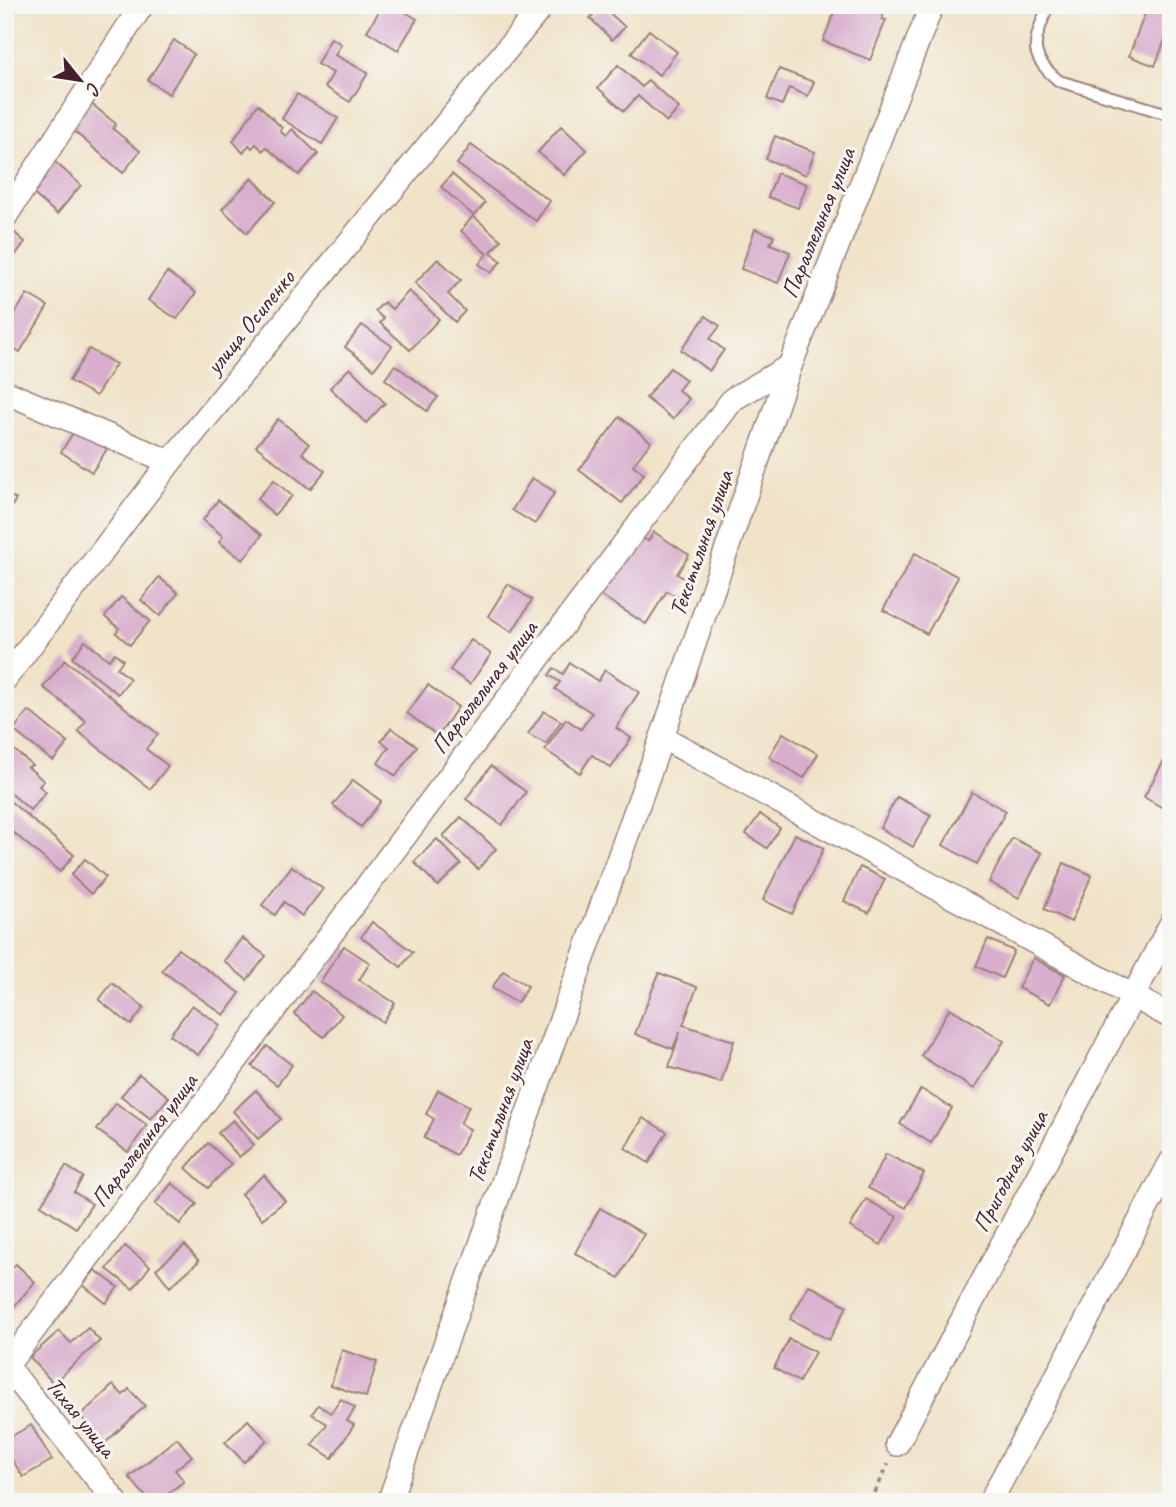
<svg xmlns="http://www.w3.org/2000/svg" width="1176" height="1507" font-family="Caveat,sans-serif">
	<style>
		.building { fill: #d8aecd }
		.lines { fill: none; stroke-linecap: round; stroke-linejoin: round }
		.service-casing { stroke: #9d817a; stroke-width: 14 }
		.minor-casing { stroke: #9d817a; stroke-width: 26 }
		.path { stroke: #9d817a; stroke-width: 4.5; stroke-dasharray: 5 5; stroke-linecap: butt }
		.service { stroke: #fff; stroke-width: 10 }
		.minor { stroke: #fff; stroke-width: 23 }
		.labels { text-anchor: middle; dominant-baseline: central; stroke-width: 6; stroke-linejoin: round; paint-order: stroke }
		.street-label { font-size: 24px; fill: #4a1f2b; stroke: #f6f6f2 }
	</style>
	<rect width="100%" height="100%" fill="#f6f6f2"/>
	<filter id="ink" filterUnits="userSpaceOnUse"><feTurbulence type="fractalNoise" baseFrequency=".0143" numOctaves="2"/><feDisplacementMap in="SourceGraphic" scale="14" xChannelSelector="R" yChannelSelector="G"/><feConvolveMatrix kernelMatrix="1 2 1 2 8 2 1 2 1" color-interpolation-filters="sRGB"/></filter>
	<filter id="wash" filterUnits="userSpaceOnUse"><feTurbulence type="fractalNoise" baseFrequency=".00686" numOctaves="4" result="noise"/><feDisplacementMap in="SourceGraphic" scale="28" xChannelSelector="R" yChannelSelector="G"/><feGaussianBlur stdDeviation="1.57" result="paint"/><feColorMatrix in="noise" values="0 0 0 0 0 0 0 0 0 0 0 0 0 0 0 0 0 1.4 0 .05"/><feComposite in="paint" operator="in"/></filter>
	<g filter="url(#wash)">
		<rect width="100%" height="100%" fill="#f0e3c8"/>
		<g id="blocks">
			<g class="building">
				<path d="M 383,5 L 394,5 L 417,19 L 398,50 L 367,31 Z"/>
				<path d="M 837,5 L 845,5 L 861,11 L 863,5 L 887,5 L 882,19 L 886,20 L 870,60 L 823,41 Z"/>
				<path d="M 1148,5 L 1171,5 L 1171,24 L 1155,66 L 1129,56 Z"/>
				<path d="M 602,6 L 625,27 L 612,40 L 590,18 Z"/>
				<path d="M 649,30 L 677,52 L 659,75 L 631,53 Z"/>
				<path d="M 331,38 L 341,44 L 335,55 L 368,73 L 350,102 L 325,87 L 333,73 L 317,64 Z"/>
				<path d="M 174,40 L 194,54 L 169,94 L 148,80 Z"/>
				<path d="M 618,65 L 642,87 L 648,80 L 679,108 L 667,122 L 638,96 L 624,111 L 598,88 Z"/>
				<path d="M 779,69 L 814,82 L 808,96 L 789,88 L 782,105 L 767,99 Z"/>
				<path d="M 297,94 L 338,118 L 322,144 L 282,119 Z"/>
				<path d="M 88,101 L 116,124 L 113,129 L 140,151 L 123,173 L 68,126 Z"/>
				<path d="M 258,104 L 282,128 L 280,131 L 286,136 L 292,129 L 318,154 L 299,175 L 266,147 L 263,151 L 256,144 L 252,148 L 249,145 L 243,153 L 233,141 Z"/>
				<path d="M 561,126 L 587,150 L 564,175 L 538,152 Z"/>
				<path d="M 775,136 L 815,152 L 806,175 L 766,159 Z"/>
				<path d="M 471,145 L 550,201 L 536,221 L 457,164 Z"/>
				<path d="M 54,161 L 81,185 L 57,214 L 30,191 Z"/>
				<path d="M 777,173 L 807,184 L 798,208 L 768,197 Z"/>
				<path d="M 452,174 L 485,203 L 474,216 L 441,187 Z"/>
				<path d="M 252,178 L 275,202 L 247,233 L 222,209 Z"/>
				<path d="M 473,216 L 501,240 L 491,252 L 501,261 L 491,273 L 479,264 L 487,254 L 461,231 Z"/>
				<path d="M 5,224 L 25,242 L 5,269 Z"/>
				<path d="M 755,229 L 774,236 L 770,244 L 790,252 L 778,283 L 741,269 Z"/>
				<path d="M 438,259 L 461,280 L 448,294 L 465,311 L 455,322 L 415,283 Z"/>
				<path d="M 167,272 L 196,293 L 177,319 L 148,300 Z"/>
				<path d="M 409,291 L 439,319 L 410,350 L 380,323 L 384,319 L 375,311 L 384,302 L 392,309 Z"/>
				<path d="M 27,294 L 48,306 L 20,352 L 5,344 L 5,330 Z"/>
				<path d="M 706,316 L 720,326 L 710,339 L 724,350 L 709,371 L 681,350 Z"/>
				<path d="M 362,325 L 392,346 L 374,369 L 345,347 Z"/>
				<path d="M 89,349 L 116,364 L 96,396 L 69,381 Z"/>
				<path d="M 395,365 L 438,397 L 427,411 L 385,379 Z"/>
				<path d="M 350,368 L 385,403 L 366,423 L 330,388 Z"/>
				<path d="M 670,368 L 686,380 L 678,390 L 689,399 L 673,419 L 646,398 Z"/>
				<path d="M 620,417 L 651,442 L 633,465 L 644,474 L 622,503 L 579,470 Z"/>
				<path d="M 278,419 L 309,444 L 302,453 L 325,471 L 310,489 L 256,446 Z"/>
				<path d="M 76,428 L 107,449 L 92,472 L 61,452 Z"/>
				<path d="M 532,478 L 555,492 L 535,524 L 512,510 Z"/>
				<path d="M 274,480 L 292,496 L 274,515 L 257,499 Z"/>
				<path d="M 5,493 L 16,499 L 5,517 Z"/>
				<path d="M 218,500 L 262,535 L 243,560 L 219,542 L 223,536 L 203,520 Z"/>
				<path d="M 654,532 L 689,555 L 677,574 L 688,581 L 677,597 L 667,591 L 646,624 L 600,595 L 639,536 L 648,541 Z"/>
				<path d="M 915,553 L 958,577 L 927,634 L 883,610 Z"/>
				<path d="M 159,577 L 178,593 L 160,616 L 141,600 Z"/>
				<path d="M 508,584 L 532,600 L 512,632 L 488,616 Z"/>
				<path d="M 121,597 L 150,621 L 130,645 L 116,633 L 119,628 L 105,617 Z"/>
				<path d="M 471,640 L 491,654 L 470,684 L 450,670 Z"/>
				<path d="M 85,641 L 109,660 L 115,653 L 123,660 L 117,668 L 130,679 L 118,694 L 72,658 Z"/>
				<path d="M 65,660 L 158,734 L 146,749 L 168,766 L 150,789 L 78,731 L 86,721 L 43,687 Z"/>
				<path d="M 570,663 L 598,681 L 605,670 L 639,692 L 616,728 L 631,738 L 611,768 L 592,755 L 580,773 L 545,750 L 566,719 L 581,729 L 592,713 L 555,689 L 560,682 L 549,675 L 554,668 L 563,674 Z"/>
				<path d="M 428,685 L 458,707 L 438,736 L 407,713 Z"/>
				<path d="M 29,711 L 68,743 L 53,761 L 13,730 Z"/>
				<path d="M 544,711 L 561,721 L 546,744 L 528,734 Z"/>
				<path d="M 391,728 L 417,746 L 396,776 L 378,763 L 389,747 L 381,741 Z"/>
				<path d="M 783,733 L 818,754 L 804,778 L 769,757 Z"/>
				<path d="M 5,742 L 32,765 L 28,767 L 44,781 L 39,786 L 46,792 L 30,810 L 5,788 Z"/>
				<path d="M 1166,757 L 1171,760 L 1171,804 L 1166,801 L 1161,807 L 1144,797 Z"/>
				<path d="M 491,766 L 526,792 L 502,825 L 466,799 Z"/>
				<path d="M 353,780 L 381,801 L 361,827 L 333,805 Z"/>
				<path d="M 972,792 L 1006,811 L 977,864 L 943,845 Z"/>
				<path d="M 5,797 L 74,855 L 60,872 L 7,827 L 5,829 Z"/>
				<path d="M 897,797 L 931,815 L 913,847 L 880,828 Z"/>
				<path d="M 760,814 L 780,828 L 767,848 L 746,834 Z"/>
				<path d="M 461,817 L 496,849 L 478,869 L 443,836 Z"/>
				<path d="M 795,834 L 824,848 L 792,914 L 763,900 Z"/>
				<path d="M 1012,838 L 1042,853 L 1019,898 L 989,882 Z"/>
				<path d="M 437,839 L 461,864 L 438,886 L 414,862 Z"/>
				<path d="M 85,859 L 106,877 L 91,894 L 71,875 Z"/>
				<path d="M 1064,863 L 1092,875 L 1071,922 L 1044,909 Z"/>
				<path d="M 292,866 L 323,889 L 302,916 L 284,902 L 275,915 L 262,905 Z"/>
				<path d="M 860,867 L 885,879 L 869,913 L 844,901 Z"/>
				<path d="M 372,922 L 413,952 L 401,967 L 361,937 Z"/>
				<path d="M 242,938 L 266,956 L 247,980 L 224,961 Z"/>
				<path d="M 988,939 L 1014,951 L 1002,978 L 976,966 Z"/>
				<path d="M 344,946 L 370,963 L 359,980 L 395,1003 L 383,1022 L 320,982 Z"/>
				<path d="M 178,949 L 240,993 L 224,1015 L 162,971 Z"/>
				<path d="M 1033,958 L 1065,975 L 1050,1004 L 1018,988 Z"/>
				<path d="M 503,971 L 528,986 L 517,1003 L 492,988 Z"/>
				<path d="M 659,973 L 697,987 L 683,1025 L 734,1041 L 721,1083 L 669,1067 L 680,1032 L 673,1049 L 635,1034 Z"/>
				<path d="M 112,983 L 144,1007 L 131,1025 L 99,1000 Z"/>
				<path d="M 312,991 L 342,1015 L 324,1037 L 294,1014 Z"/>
				<path d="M 192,1005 L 220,1025 L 198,1055 L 170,1035 Z"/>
				<path d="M 950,1008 L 1004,1041 L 974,1089 L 921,1056 Z"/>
				<path d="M 267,1046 L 292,1065 L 277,1085 L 252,1066 Z"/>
				<path d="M 139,1074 L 169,1097 L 151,1119 L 121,1096 Z"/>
				<path d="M 921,1089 L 952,1108 L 931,1143 L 900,1124 Z"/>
				<path d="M 256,1090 L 281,1119 L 258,1139 L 233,1111 Z"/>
				<path d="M 438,1090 L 469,1106 L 460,1124 L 470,1129 L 456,1155 L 424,1138 L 434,1119 L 426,1114 Z"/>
				<path d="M 116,1103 L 147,1125 L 128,1152 L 97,1130 Z"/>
				<path d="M 643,1118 L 667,1132 L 649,1163 L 625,1148 Z"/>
				<path d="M 233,1120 L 254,1145 L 239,1157 L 218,1133 Z"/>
				<path d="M 208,1143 L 231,1164 L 208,1188 L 186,1168 Z"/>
				<path d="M 886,1154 L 924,1173 L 906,1208 L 868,1188 Z"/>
				<path d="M 66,1166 L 83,1177 L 74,1192 L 92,1204 L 76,1228 L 41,1205 Z"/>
				<path d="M 264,1175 L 285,1201 L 262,1219 L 241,1194 Z"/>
				<path d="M 172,1183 L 197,1204 L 180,1224 L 155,1204 Z"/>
				<path d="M 866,1199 L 897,1217 L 881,1245 L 850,1227 Z"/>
				<path d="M 600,1208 L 644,1234 L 619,1278 L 575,1253 Z"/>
				<path d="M 185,1245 L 199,1261 L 170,1287 L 156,1269 Z"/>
				<path d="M 125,1246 L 150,1266 L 133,1289 L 107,1269 Z"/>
				<path d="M 16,1264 L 35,1282 L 11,1310 L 5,1305 L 5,1276 Z"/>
				<path d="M 95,1270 L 118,1287 L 106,1303 L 83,1285 Z"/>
				<path d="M 809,1285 L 847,1306 L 829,1340 L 790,1319 Z"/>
				<path d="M 88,1328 L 100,1341 L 53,1383 L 30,1357 L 59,1331 L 71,1343 Z"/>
				<path d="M 789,1339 L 815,1352 L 799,1382 L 774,1368 Z"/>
				<path d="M 342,1350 L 377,1362 L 366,1397 L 331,1385 Z"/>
				<path d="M 113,1385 L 123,1395 L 129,1389 L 145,1406 L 105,1443 L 80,1416 Z"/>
				<path d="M 341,1399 L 355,1408 L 347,1421 L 354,1425 L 332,1458 L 312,1445 L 327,1424 L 312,1414 L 318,1405 L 331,1413 Z"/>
				<path d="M 248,1420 L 267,1440 L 244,1462 L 225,1442 Z"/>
				<path d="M 31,1425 L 52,1460 L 23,1477 L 5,1448 L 5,1440 Z"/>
				<path d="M 177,1438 L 192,1456 L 175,1470 L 184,1481 L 158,1502 L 150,1502 L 129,1477 Z"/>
			</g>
		</g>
	</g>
	<g filter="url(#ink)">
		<use href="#blocks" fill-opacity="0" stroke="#9d817a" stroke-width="2"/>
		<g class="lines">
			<g class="service-casing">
				<path id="service" d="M 1048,5 C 1035,42 1025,53 1059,81 L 1171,115"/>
			</g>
			<g class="minor-casing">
				<g id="minor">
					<path d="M 5,217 L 142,5"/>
					<path d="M 5,392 L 170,462"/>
					<path d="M 5,679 L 170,462 L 543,5"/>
					<path d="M 662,737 L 1171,1017"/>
					<path d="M 5,1364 L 116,1502"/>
					<path d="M 5,1368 L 733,399 L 790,366"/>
					<path d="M 897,1444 L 1171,924"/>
					<path d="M 389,1502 L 662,737 L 790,366 L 932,5"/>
					<path d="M 990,1502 L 1171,1162"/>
				</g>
			</g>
			<path class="path" d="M 870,1502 L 888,1464"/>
			<use href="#service" class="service"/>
			<use href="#minor" class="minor"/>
		</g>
	</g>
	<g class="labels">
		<g class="street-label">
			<text transform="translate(818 223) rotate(-68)">Параллельная улица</text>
			<text transform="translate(250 322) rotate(-51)">улица Осипенко</text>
			<text transform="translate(701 543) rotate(-71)">Текстильная улица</text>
			<text transform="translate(484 687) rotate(-53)">Параллельная улица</text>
			<text transform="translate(500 1111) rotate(-70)">Текстильная улица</text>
			<text transform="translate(144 1140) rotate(-53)">Параллельная улица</text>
			<text transform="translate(1010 1171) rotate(-62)">Пригодная улица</text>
			<text transform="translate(81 1417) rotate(51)">Тихая улица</text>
		</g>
	</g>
	<rect width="1176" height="1507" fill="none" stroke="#f6f6f2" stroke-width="28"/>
	<g transform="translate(80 80) rotate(120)" stroke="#f6f6f2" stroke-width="5" paint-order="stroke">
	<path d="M0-5L12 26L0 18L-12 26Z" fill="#4a1f2b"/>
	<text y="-10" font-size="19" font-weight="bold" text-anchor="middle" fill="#4a1f2b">С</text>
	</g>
</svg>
